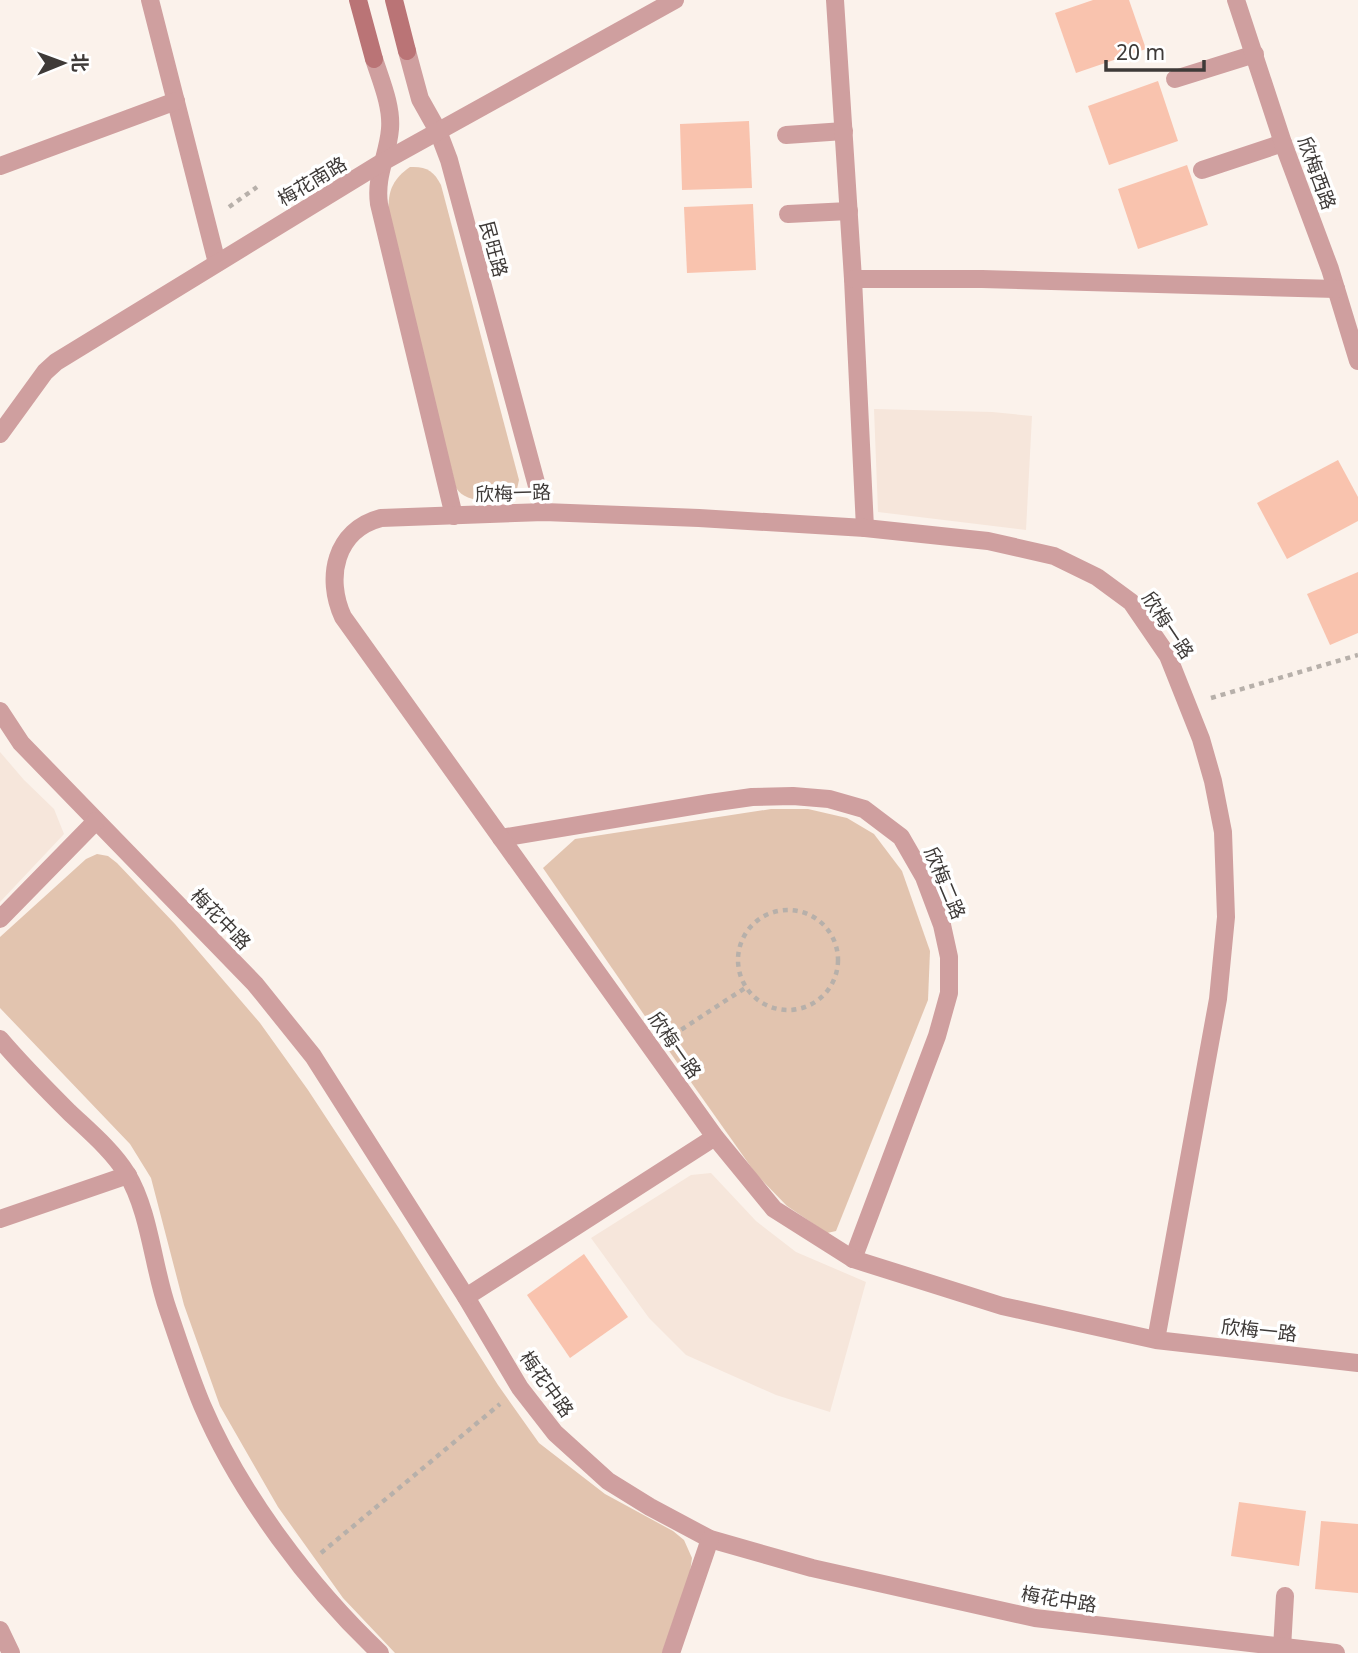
<svg xmlns="http://www.w3.org/2000/svg" width="1358" height="1653" font-family="'Noto Sans','Noto Sans SC',sans-serif">
	<style>
		.built { fill: #f6e6db }
		.green { fill: #e2c4af }
		.building { fill: #f9c3ae }
		.lines { fill: none; stroke-linecap: round; stroke-linejoin: round }
		.path { stroke: #b7b0aa; stroke-width: 4.5; stroke-dasharray: 5 5; stroke-linecap: butt }
		.service { stroke: #cf9f9f; stroke-width: 18 }
		.minor { stroke: #cf9f9f; stroke-width: 18 }
		.secondary { stroke: #ba7476; stroke-width: 18 }
		.labels { text-anchor: middle; dominant-baseline: central; stroke-width: 7; stroke-linejoin: round; paint-order: stroke }
		.street-label { font-size: 19px; fill: #3e3a38; stroke: #fff }
	</style>
	<rect width="100%" height="100%" fill="#fbf2eb"/>
	<g class="built">
		<path d="M 874,409 L 992,412 L 1032,416 L 1026,530 L 878,512 Z"/>
		<path d="M 0,752 L 24,780 L 54,809 L 64,834 L 0,902 Z"/>
		<path d="M 711,1173 L 756,1221 L 796,1252 L 866,1282 L 830,1412 L 776,1395 L 686,1355 L 649,1318 L 591,1238 L 691,1175 Z"/>
	</g>
	<g class="green">
		<path d="M 410,167 C 426,166 434,171 441,185 L 519,480 L 517,489 C 502,503 468,506 456,488 L 389,216 C 387,194 391,180 410,167 Z"/>
		<path d="M 771,809 L 808,809 L 847,818 L 874,834 L 902,871 L 930,951 L 928,1000 L 836,1231 L 827,1233 L 787,1206 L 756,1174 L 669,1051 L 543,868 L 575,839 Z"/>
		<path d="M 97,854 L 108,856 L 117,863 L 175,924 L 260,1023 L 308,1090 L 398,1227 L 498,1385 L 539,1443 L 605,1494 L 673,1531 L 684,1540 L 692,1558 L 690,1572 L 662,1653 L 395,1653 L 343,1598 L 278,1507 L 220,1406 L 184,1305 L 151,1178 L 130,1144 L 0,1008 L 0,937 L 86,859 Z"/>
	</g>
	<g class="building">
		<path d="M 1093,0 L 1129,0 L 1146,49 L 1076,73 L 1055,13 Z"/>
		<path d="M 1158,81 L 1178,141 L 1109,165 L 1088,106 Z"/>
		<path d="M 749,121 L 752,188 L 682,190 L 680,124 Z"/>
		<path d="M 1187,165 L 1208,225 L 1138,249 L 1118,189 Z"/>
		<path d="M 753,204 L 756,270 L 687,273 L 684,207 Z"/>
		<path d="M 1338,460 L 1358,497 L 1358,521 L 1287,559 L 1257,503 Z"/>
		<path d="M 1358,572 L 1358,633 L 1330,645 L 1307,594 Z"/>
		<path d="M 584,1254 L 628,1317 L 570,1358 L 527,1295 Z"/>
		<path d="M 1239,1502 L 1306,1511 L 1299,1566 L 1231,1556 Z"/>
		<path d="M 1321,1521 L 1358,1524 L 1358,1593 L 1315,1589 Z"/>
	</g>
	<g class="lines">
		<g class="path">
			<path d="M 229,207 L 257,187"/>
			<path d="M 1211,698 L 1358,655"/>
			<circle cx="788" cy="960" r="50"/>
			<path d="M 673,1035 L 745,988"/>
			<path d="M 321,1553 L 500,1404"/>
		</g>
		<g class="service">
			<path d="M 150,0 L 217,263"/>
			<path d="M 1175,79 L 1255,54"/>
			<path d="M 786,135 L 844,131"/>
			<path d="M 0,166 L 176,101"/>
			<path d="M 1202,170 L 1283,143"/>
			<path d="M 788,214 L 849,211"/>
			<path d="M 1282,1648 L 1285,1596"/>
		</g>
		<g class="minor">
			<path d="M 835,0 L 853,279 L 865,528"/>
			<path d="M 1236,0 L 1283,143 L 1330,269 L 1358,361"/>
			<path d="M 407,51 L 420,99 L 438,131 L 449,160 L 544,512"/>
			<path d="M 374,59 C 381,81 392,106 390,129 C 388,155 375,176 379,204 L 454,516"/>
			<path d="M 853,279 L 982,279 L 1336,289"/>
			<path d="M 0,434 L 45,372 L 56,362 L 381,163 L 675,0"/>
			<path d="M 0,711 L 21,743 L 255,984 L 313,1056 L 466,1297 L 520,1388 L 555,1433 L 608,1481 L 650,1507 L 710,1539 L 812,1568 L 1035,1618 L 1336,1653"/>
			<path d="M 501,838 L 710,803 L 752,797 L 793,796 L 829,799 L 864,809 L 901,837 L 924,877 L 942,925 L 949,957 L 949,993 L 937,1036 L 853,1259"/>
			<path d="M 0,919 L 96,821"/>
			<path d="M 0,1039 C 22,1065 45,1088 69,1112 C 89,1131 112,1150 127,1174 C 150,1212 153,1268 168,1310 C 179,1342 189,1374 202,1405 C 240,1494 310,1587 380,1653"/>
			<path d="M 0,1219 L 128,1175"/>
			<path d="M 466,1297 L 715,1137"/>
			<path d="M 1156,1340 L 1218,999 L 1226,917 L 1223,832 L 1213,781 L 1201,739 L 1168,656 L 1131,602 L 1097,577 L 1054,556 L 988,541 L 865,528 L 699,518 L 544,512 L 381,518 C 335,530 325,578 343,617 L 715,1137 L 774,1209 L 853,1259 L 1002,1306 L 1156,1340 L 1358,1363"/>
			<path d="M 0,1630 L 11,1653"/>
			<path d="M 671,1653 L 710,1539"/>
		</g>
		<g class="secondary">
			<path d="M 358,0 L 374,59"/>
			<path d="M 394,0 L 407,51"/>
		</g>
	</g>
	<g class="labels">
		<g class="street-label">
			<text transform="translate(1317 173) rotate(70)">欣梅西路</text>
			<text transform="translate(312 181) rotate(-31)">梅花南路</text>
			<text transform="translate(494 249) rotate(75)">民旺路</text>
			<text transform="translate(513 493) rotate(-2)">欣梅一路</text>
			<text transform="translate(1168 625) rotate(56)">欣梅一路</text>
			<text transform="translate(945 883) rotate(67)">欣梅二路</text>
			<text transform="translate(221 919) rotate(46)">梅花中路</text>
			<text transform="translate(675 1045) rotate(55)">欣梅一路</text>
			<text transform="translate(1259 1330) rotate(6)">欣梅一路</text>
			<text transform="translate(547 1384) rotate(54)">梅花中路</text>
			<text transform="translate(1059 1599) rotate(9)">梅花中路</text>
		</g>
	</g>
	<g transform="translate(63 63) rotate(89)" stroke="#ffffff" stroke-width="5" paint-order="stroke">
	<path d="M0-5L12 26L0 18L-12 26Z" fill="#3e3a38"/>
	<text y="-10" font-size="19" font-weight="bold" text-anchor="middle" fill="#3e3a38">北</text>
	</g>
	<path d="M1106 60v10h98v-10" fill="none" stroke="#3e3a38" stroke-width="3.5"/>
	<text x="1116" y="60" font-size="21" fill="#3e3a38" stroke="#ffffff" stroke-width="5" paint-order="stroke">20 m</text>
</svg>
